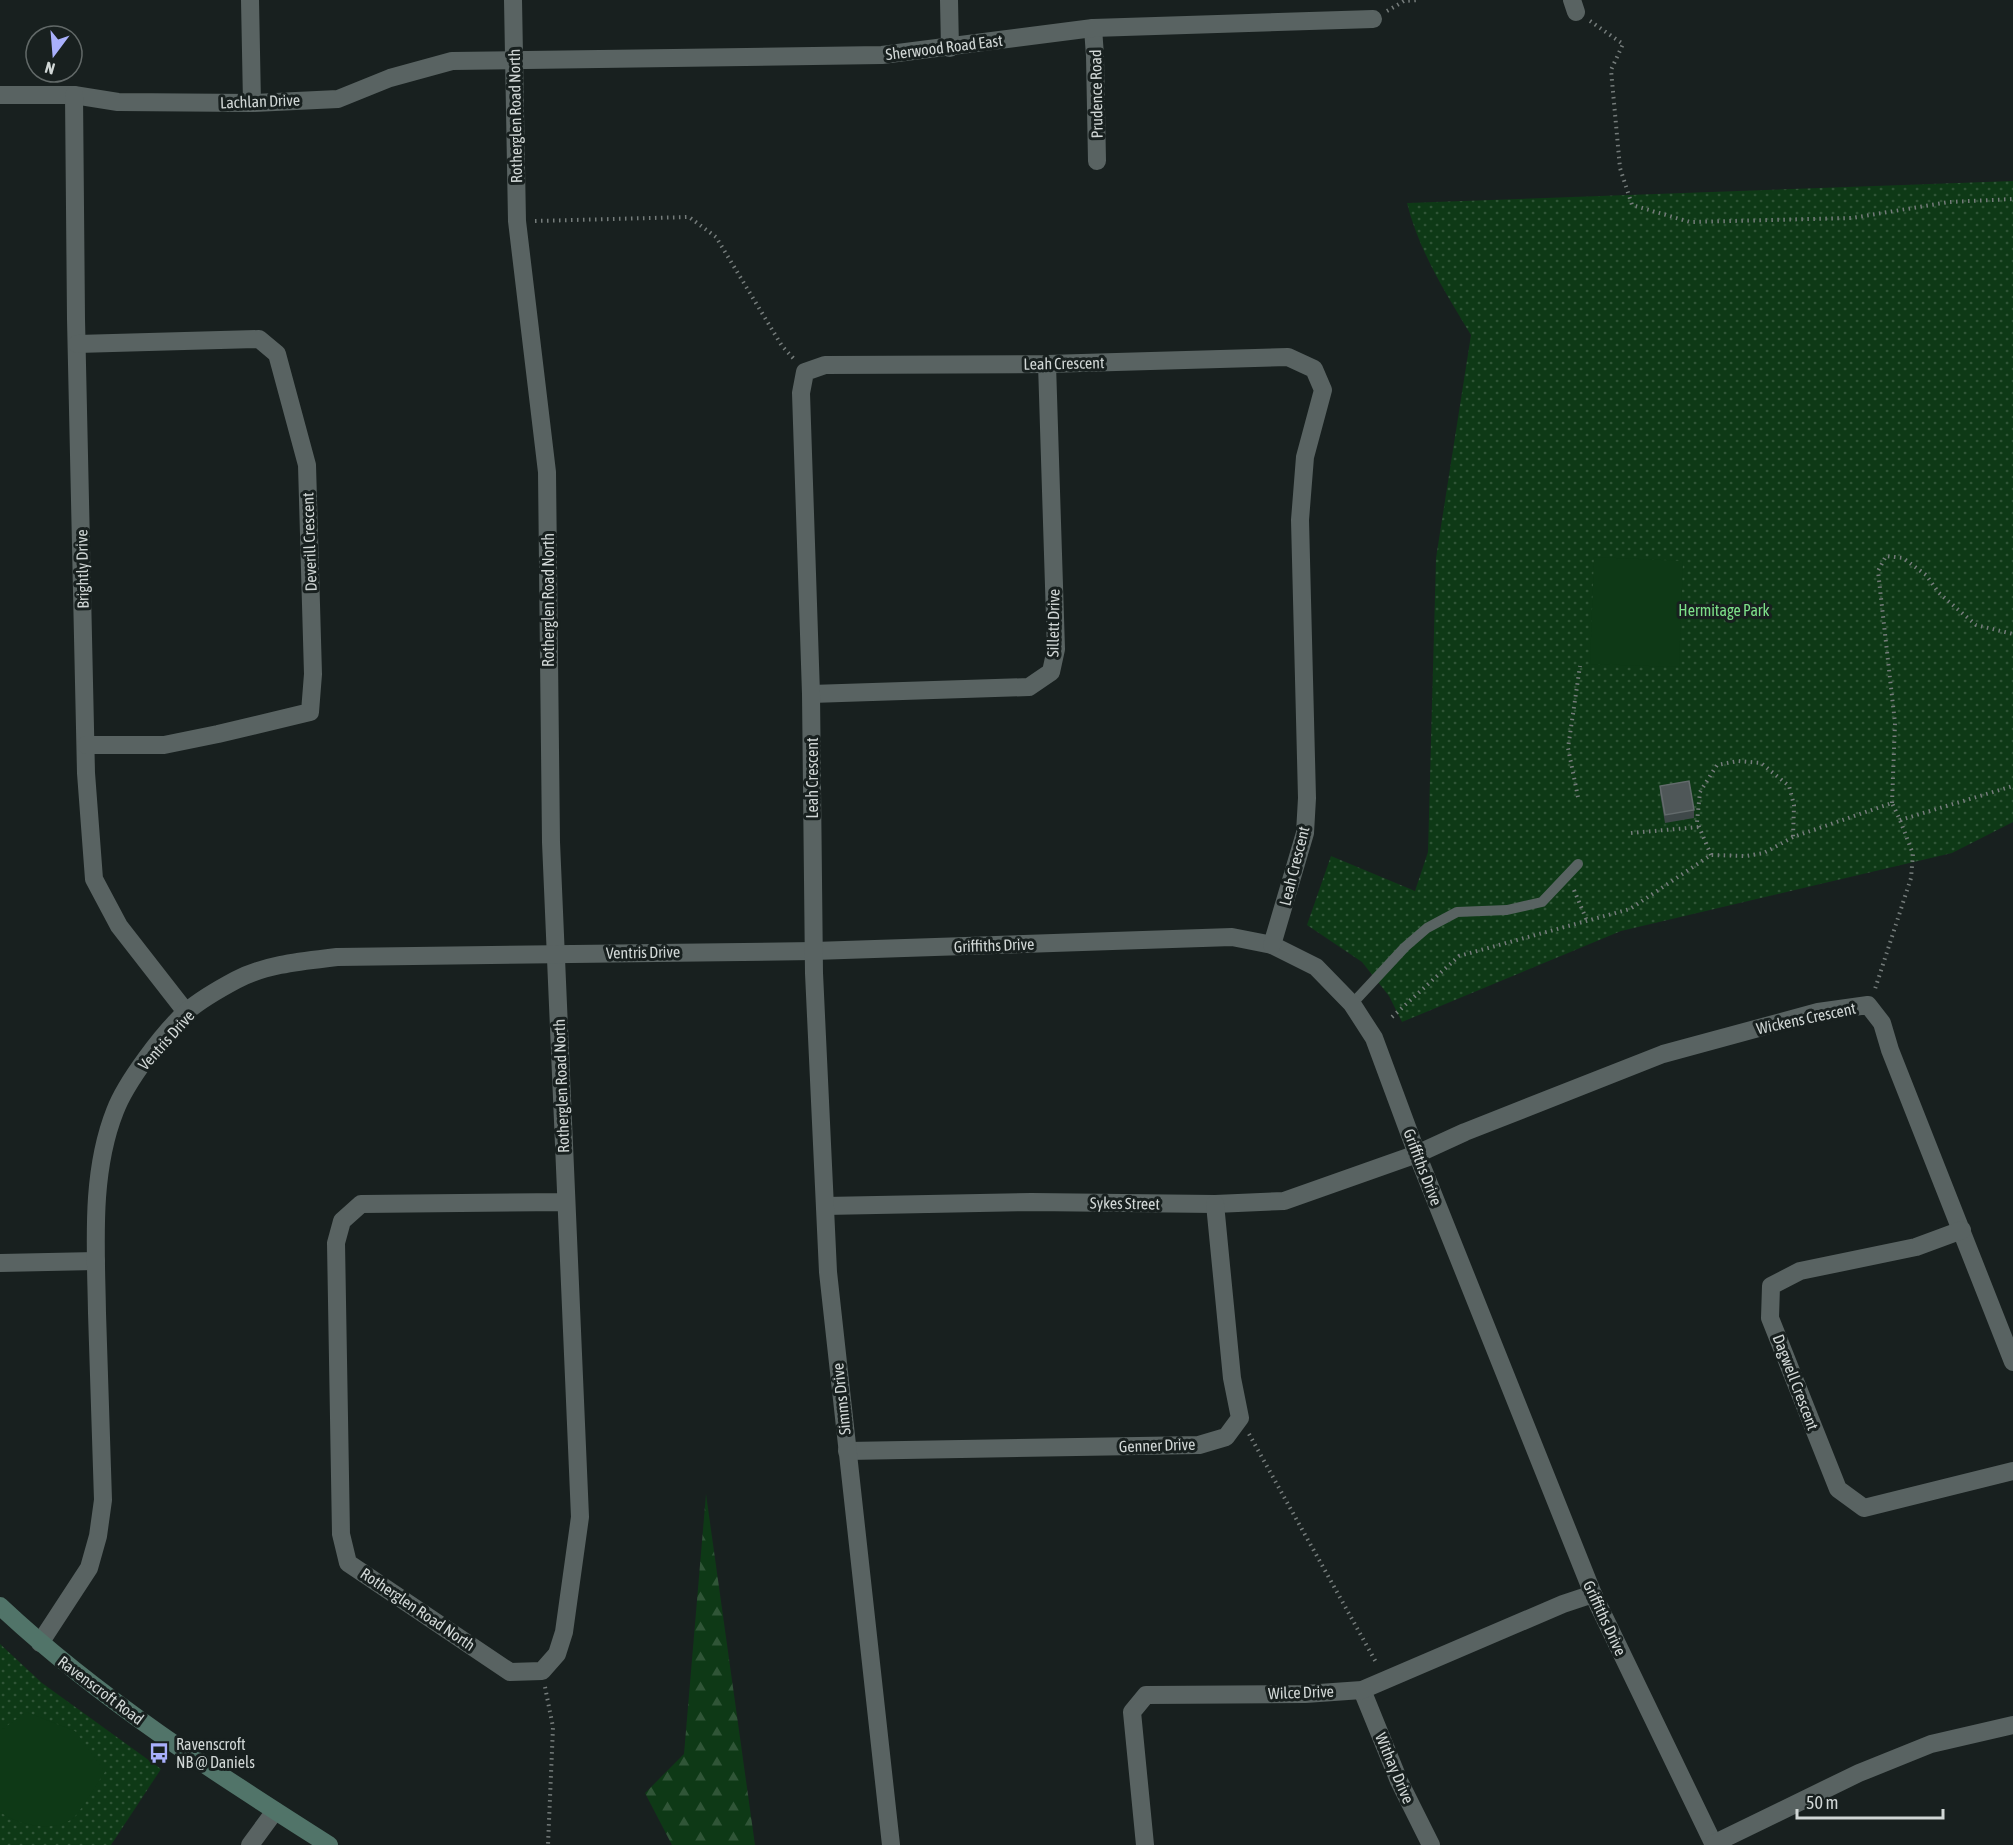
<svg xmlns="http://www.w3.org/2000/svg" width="2013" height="1845" font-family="'Asap Condensed',sans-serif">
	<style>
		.forest { fill: url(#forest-firs) }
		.park { fill: url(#park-dots) }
		.pitch { fill: #0e3916 }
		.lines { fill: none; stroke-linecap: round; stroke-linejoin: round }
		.path { stroke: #757c7b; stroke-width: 4; stroke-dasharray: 1.5 4.5; stroke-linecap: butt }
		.lane { stroke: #596362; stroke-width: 10 }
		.street { stroke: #596362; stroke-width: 18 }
		.secondary { stroke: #517469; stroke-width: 18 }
		.wall { fill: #3f4849 }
		.building { fill: #4f5758; stroke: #636b6c; stroke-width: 1.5 }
		.labels { text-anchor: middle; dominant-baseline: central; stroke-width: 6; stroke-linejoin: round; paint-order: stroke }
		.street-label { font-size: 16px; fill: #d1d7d6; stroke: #18201f }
		.park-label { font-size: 16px; fill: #7de089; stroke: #18201f }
		.poi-label { font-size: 16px; fill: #d1d7d6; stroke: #18201f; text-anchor: start }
	</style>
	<defs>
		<pattern id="forest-firs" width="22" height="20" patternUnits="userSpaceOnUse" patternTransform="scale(1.5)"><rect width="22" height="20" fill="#0e3916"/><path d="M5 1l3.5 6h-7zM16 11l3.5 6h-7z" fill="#305537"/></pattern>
		<pattern id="park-dots" width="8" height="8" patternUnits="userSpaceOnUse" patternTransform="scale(1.5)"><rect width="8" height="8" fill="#0e3916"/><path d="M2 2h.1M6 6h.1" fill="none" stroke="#305537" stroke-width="1.8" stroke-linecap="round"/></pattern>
	</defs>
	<rect width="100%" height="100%" fill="#18201f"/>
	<path class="forest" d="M 706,1494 L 755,1845 L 672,1845 L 645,1793 L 684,1754 Z"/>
	<g class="park">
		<path d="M 2013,181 L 2013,822 L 1952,853 L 1621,931 L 1402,1022 L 1389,996 L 1362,962 L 1307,925 L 1331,856 L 1415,891 L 1428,852 L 1436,558 L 1471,335 C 1445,292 1419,251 1407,203 Z"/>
		<path d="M 0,1644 L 42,1683 L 161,1769 L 111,1845 L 0,1845 Z"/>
	</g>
	<g class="pitch">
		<path d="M 1594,557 L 1683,561 L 1679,667 L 1590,664 Z"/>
		<path d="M 26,1712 L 75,1731 L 105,1772 C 98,1781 80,1814 72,1819 C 52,1833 19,1825 0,1812 L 0,1731 Z"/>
	</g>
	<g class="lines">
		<g class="path">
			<path d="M 1387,11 L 1404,1 L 1419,0"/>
			<path d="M 1590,21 L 1623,44 L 1611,70 L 1620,168 L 1632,205 L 1690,222 L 1852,218 L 1949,202 L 2013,199"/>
			<path d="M 535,221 L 689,217 L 716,237 L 782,346 L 795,360"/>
			<path d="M 1578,797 L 1568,748 L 1580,666"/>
			<path d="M 1892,803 L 1895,723 L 1878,571 L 1886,556 L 1903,558 L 1926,575 L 1939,593 L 1976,625 L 2013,634"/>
			<path d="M 1900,820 L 2013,786"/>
			<path d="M 1631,833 L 1699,827"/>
			<path d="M 1711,855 L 1697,822 L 1700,792 L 1717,765 L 1738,761 L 1761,763 L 1789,786 L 1794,805 L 1793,837"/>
			<path d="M 1574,890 L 1587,921"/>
			<path d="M 1392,1017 L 1459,956 L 1630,909 L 1711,855 L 1746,856 L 1764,853 L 1793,837 L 1892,803 L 1900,820 L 1913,854 L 1911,878 L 1875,989"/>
			<path d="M 1249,1434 L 1377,1664"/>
			<path d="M 545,1687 L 553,1727 L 548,1845"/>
		</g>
		<path class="lane" d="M 1352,1004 L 1405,947 L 1427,928 L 1457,912 L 1507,910 L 1542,902 L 1578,864"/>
		<g class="street">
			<path d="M 250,0 L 252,103"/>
			<path d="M 513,0 L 517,221 L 547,472 L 551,842 L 580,1517 L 564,1632 L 557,1654 L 542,1671 L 510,1672 L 348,1563 L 341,1534 L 336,1243 L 342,1221 L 361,1204 L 566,1202"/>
			<path d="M 949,0 L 950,48"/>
			<path d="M 1572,0 L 1576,12"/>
			<path d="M 1093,28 L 1095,56 L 1097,161"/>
			<path d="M 0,95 L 74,95 L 118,102 L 252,103 L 338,99 L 390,78 L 452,61 L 882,55 L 1093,28 L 1373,19"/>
			<path d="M 74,95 L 76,319 L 86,773 L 94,879 L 119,926 L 186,1012"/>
			<path d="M 77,344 L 259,339 L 277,354 L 307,465 L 313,674 L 310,712 L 218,734 L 164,745 L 86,745"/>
			<path d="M 811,694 L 1029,687 L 1051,672 L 1056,649 L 1047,364"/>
			<path d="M 825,1206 L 1031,1202 L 1215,1204 L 1284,1201 L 1417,1154 L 1465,1132 L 1663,1054 L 1818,1012 L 1868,1005 L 1882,1023 L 1890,1050 L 2013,1362"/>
			<path d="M 1962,1230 L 1916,1247 L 1800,1271 L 1771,1286 L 1770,1318 L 1838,1489 L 1864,1508 L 2013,1471"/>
			<path d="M 0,1263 L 96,1261"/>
			<path d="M 847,1451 L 1199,1445 L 1226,1437 L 1240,1418 L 1232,1378 L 1215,1204"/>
			<path d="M 40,1643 L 89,1568 L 98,1536 L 103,1500 C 101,1438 99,1376 97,1313 C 96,1247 90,1174 115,1111 C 126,1082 163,1033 186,1012 C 199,1001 221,988 236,980 C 266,964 304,961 337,957 L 814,951 L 1232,937 L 1272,945 L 1316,967 L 1352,1004 L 1374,1038 L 1417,1154 L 1593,1594 L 1714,1845"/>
			<path d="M 1362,1690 L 1399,1781 L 1431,1845"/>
			<path d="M 1713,1844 L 1859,1773 L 1931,1744 L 2013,1725"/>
			<path d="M 250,1845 L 275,1811"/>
			<path d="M 891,1845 L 828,1272 L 814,973 L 811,694 L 801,393 L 805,372 L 825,365 L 1047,364 L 1288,357 L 1314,369 L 1323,390 L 1305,457 L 1300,520 L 1307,798 L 1305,833 L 1272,945"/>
			<path d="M 1145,1845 L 1132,1712 L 1146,1695 L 1305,1694 L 1362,1690 L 1563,1604 L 1593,1594"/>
		</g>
		<path class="secondary" d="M 0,1606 C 99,1699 214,1772 329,1845"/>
	</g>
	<path class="wall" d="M 1660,786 L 1694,810 L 1694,818 L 1665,823 L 1660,793 Z"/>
	<path class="building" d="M 1689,781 L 1694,810 L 1665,815 L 1660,786 Z"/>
	<defs>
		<g id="bus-bare" transform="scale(1.62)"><path d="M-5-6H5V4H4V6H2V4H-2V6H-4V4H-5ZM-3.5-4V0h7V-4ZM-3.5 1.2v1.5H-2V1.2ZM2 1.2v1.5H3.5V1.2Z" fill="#a9b0fc" stroke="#18201f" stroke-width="2.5" paint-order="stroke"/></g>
	</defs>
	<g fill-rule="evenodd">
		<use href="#bus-bare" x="159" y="1753"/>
	</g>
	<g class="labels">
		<g class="street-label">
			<text transform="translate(944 47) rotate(-7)">Sherwood Road East</text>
			<text transform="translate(1096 94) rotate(-91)">Prudence Road</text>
			<text transform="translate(260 101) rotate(-2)">Lachlan Drive</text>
			<text transform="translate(515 116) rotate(-91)">Rotherglen Road North</text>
			<text transform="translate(1064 363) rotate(-1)">Leah Crescent</text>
			<text transform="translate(309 542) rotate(-92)">Deverill Crescent</text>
			<text transform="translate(82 569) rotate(-91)">Brightly Drive</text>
			<text transform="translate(548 600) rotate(-90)">Rotherglen Road North</text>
			<text transform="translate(1053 623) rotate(-89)">Sillett Drive</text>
			<text transform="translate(812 778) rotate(-90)">Leah Crescent</text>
			<text transform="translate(1294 866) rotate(-76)">Leah Crescent</text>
			<text transform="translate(994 945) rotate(-2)">Griffiths Drive</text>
			<text transform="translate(643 952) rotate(-1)">Ventris Drive</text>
			<text transform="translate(1806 1018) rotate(-12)">Wickens Crescent</text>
			<text transform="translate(166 1040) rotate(-48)">Ventris Drive</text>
			<text transform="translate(561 1086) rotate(-92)">Rotherglen Road North</text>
			<text transform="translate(1423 1167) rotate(69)">Griffiths Drive</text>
			<text transform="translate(1125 1203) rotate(1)">Sykes Street</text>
			<text transform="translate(1796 1382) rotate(69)">Dagwell Crescent</text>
			<text transform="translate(841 1399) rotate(-96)">Simms Drive</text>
			<text transform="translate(1157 1445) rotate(-2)">Genner Drive</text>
			<text transform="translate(418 1609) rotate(34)">Rotherglen Road North</text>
			<text transform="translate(1605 1618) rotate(65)">Griffiths Drive</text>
			<text transform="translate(101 1690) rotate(37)">Ravenscroft Road</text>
			<text transform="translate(1301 1692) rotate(-2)">Wilce Drive</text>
			<text transform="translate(1395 1768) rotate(67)">Withay Drive</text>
		</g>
		<g class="park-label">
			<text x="1724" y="610">Hermitage Park</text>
		</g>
		<g class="poi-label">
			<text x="176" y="1744">Ravenscroft<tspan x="176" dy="18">NB @ Daniels</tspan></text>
		</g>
	</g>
	<g transform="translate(54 54) rotate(196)"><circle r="28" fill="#18201f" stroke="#626968" stroke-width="1.5"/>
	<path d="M0-4.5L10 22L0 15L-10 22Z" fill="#a9b0fc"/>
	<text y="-9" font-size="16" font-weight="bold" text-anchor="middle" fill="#d1d7d6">N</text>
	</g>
	<path d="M1797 1809v9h146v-9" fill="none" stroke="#d1d7d6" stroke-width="3"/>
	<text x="1806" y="1809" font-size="18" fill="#d1d7d6" stroke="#18201f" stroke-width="4.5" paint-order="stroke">50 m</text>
</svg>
